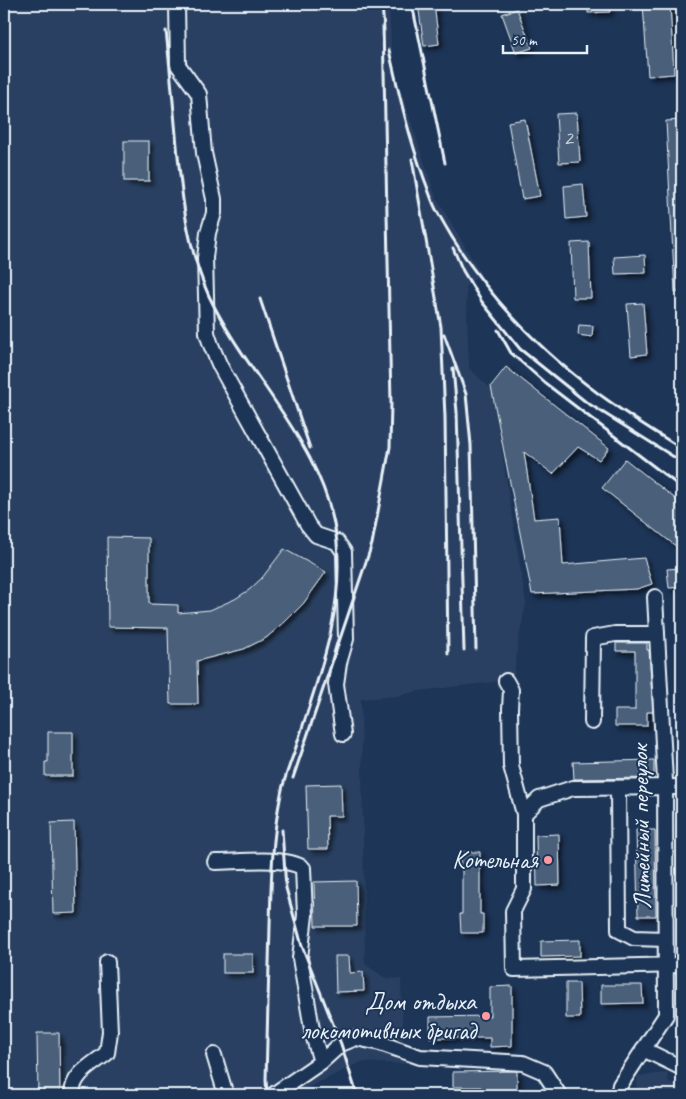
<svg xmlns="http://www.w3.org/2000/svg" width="686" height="1099" font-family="Caveat,sans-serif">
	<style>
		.built { fill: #2a4162 }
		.building { fill: #495e7a; stroke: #e8f1f8; filter: url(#shadow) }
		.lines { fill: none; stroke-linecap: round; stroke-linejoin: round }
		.minor-casing { stroke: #e8f1f8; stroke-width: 18 }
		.minor { stroke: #1d3557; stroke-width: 14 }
		.rail { stroke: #e8f1f8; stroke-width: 3 }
		.poi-dot { fill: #ff9aa2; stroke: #1d3557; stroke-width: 2 }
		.labels { text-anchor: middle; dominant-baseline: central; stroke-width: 4; stroke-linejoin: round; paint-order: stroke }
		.number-label { font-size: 22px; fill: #c0ccd8 }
		.street-label { font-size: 25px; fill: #e8f1f8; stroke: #1d3557 }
		.poi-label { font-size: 25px; fill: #e8f1f8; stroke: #1d3557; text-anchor: end }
	</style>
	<defs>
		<filter id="shadow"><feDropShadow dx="3.5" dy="3.5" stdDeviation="2.5" flood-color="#0009"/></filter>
	</defs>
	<rect width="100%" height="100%" fill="#1d3557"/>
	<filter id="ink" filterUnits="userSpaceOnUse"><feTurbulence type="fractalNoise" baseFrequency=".02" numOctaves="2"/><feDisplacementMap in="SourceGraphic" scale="10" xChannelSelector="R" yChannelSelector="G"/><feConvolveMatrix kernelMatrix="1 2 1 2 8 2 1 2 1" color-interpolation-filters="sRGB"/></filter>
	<g filter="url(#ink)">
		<g class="built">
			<path d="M 4,4 L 389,4 L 392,65 L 436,197 L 481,274 L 466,286 L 469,368 L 492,390 L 526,604 L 519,637 L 514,675 L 501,681 L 419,691 L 397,696 L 361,699 L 365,964 L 385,978 L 401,979 L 404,1064 L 361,1062 L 299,1092 L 299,1095 L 4,1095 Z"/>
			<path d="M 667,1073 L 669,1083 L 682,1083 L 682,1095 L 636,1095 L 638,1076 Z"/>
		</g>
		<g class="building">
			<path d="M 418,4 L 434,4 L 439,44 L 424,46 Z"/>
			<path d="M 588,4 L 609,4 L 610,12 L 588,13 Z"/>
			<path d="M 643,4 L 670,4 L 674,74 L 648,76 Z"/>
			<path d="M 517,9 L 532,48 L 516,53 L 502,14 Z"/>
			<path d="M 577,113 L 580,162 L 559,163 L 556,114 Z"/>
			<path d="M 525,119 L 540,196 L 522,199 L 508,122 Z"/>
			<path d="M 682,120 L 682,292 L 675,292 L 666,121 Z"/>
			<rect x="124" y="141" width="25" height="40"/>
			<path d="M 583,184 L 586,217 L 566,219 L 564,186 Z"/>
			<path d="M 589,242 L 591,298 L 573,298 L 571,243 Z"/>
			<path d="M 645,255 L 646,273 L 615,274 L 614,257 Z"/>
			<path d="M 643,303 L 647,354 L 631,356 L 627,304 Z"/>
			<path d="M 579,325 L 593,326 L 592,337 L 578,335 Z"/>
			<path d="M 506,367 L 609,448 L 599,460 L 578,447 L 553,474 L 524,452 L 534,519 L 560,517 L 563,565 L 644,558 L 652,584 L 637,589 L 532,594 L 491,386 Z"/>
			<path d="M 625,459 L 682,504 L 682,551 L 602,488 Z"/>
			<path d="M 107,537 L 149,538 L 149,604 L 178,605 L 178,613 L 210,610 L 235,599 L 249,590 L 262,578 L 284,549 L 326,572 L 303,604 L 285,622 L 266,638 L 244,649 L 197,661 L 198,704 L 170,704 L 168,628 L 108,627 Z"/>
			<path d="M 682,568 L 682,587 L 669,588 L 667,569 Z"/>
			<path d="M 616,643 L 647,643 L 647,650 L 649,650 L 653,712 L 647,712 L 647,726 L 615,726 L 615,710 L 635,710 L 635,651 L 616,651 Z"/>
			<path d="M 48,732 L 73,732 L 73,776 L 45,776 L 45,762 L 48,762 Z"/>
			<path d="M 654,760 L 654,778 L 574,779 L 573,762 Z"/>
			<path d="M 341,784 L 342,816 L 327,816 L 328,849 L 308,849 L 306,785 Z"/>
			<path d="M 74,822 L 76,913 L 53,914 L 51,823 Z"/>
			<path d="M 636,830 L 655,830 L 656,916 L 638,916 Z"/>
			<path d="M 559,834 L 560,885 L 537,886 L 536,835 Z"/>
			<path d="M 460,852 L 480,852 L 480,914 L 483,914 L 483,933 L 461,933 L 460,914 L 462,914 L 462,869 L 460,869 Z"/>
			<path d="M 356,881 L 357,926 L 315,926 L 314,882 Z"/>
			<path d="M 580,940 L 580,956 L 541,957 L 541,941 Z"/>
			<rect x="223" y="954" width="30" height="19"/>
			<path d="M 335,956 L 349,956 L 350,973 L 363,972 L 364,991 L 336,992 Z"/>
			<path d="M 566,983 L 579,983 L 580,1018 L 566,1018 Z"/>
			<path d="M 601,985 L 642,985 L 643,1003 L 601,1004 Z"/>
			<path d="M 512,986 L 512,1046 L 490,1047 L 490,1038 L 430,1038 L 430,1017 L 490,1016 L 490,987 Z"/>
			<path d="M 37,1033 L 59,1033 L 60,1095 L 38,1095 Z"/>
			<path d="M 517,1071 L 517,1095 L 481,1095 L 481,1087 L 453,1087 L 453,1072 Z"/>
		</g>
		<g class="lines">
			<g class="minor-casing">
				<g id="minor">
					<path d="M 177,4 L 178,65 L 199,94 L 204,153 L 214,199 L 214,213 L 208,233 L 205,258 L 207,333 L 211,345 L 220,366 L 308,525 L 316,535 L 337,542 L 344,552 L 346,639 L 339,663 L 336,684 L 343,734"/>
					<path d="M 506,681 L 511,690 L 510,709 L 511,766 L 524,814"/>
					<path d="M 592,722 L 593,638 L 615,634 L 657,634"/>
					<path d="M 682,787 L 573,788 L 539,799 L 524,814 L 524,889 L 513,911 L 514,969 L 682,965"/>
					<path d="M 618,788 L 619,930 L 634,938 L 665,939"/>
					<path d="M 215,862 C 237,862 286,856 303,868 L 305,915 L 300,958 L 313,1035 L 321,1062"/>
					<path d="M 643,1049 L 682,1068"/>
					<path d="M 214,1055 L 226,1095"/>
					<path d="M 72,1095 C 72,1074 92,1065 107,1053 L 110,1032 L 107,962"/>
					<path d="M 273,1095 L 321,1062 L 341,1044 L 356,1038 L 380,1043 L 420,1057 L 523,1063 L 544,1072 L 559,1095"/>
					<path d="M 618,1095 L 620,1085 L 666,1015 L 665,781 L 655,597"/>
				</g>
			</g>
			<use href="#minor" class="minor"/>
			<g class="rail">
				<path d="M 382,4 L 384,30"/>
				<path d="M 412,4 L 445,163"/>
				<path d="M 166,31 C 170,66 173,101 176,135 C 181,190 186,246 209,296 C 249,380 327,447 337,543 C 344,615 317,680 296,747 C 291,762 284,778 281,794 C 272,837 271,882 270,925 C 269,977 267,1028 266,1080 L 267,1095"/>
				<path d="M 389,50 C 399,94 409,138 425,181 C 429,191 432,203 438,213 C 479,289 541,354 613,404 C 635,420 659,434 682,449"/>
				<path d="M 412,159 L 441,327 L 445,417 L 448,654"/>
				<path d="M 453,248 L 463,271 L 482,302 L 520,349 L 586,402 L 682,462"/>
				<path d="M 260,299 L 310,448"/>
				<path d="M 498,330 L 511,353 L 545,383 L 682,488"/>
				<path d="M 444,334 L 466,394 L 471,445 L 476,649"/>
				<path d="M 453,368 L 457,412 L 464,650"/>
				<path d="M 293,778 L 372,544 L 390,447 L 391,403 L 383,25"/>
				<path d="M 282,830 L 286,888 L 302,946 L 341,1044 L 357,1095"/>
			</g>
		</g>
	</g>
	<g class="poi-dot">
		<circle cx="548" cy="860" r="5"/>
		<circle cx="486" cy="1016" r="5"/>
	</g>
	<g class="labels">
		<g class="number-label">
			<text x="568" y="138">2</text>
		</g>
		<g class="street-label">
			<text transform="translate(641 827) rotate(-91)">Литейный переулок</text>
		</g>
		<g class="poi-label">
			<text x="538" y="860">Котельная</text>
			<text x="476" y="1002">Дом отдыха<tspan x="476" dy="29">локомотивных бригад</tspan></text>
		</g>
	</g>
	<rect width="686" height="1099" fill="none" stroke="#1d3557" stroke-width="20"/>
	<rect x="10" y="10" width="666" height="1079" fill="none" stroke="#e8f1f8" stroke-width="2" filter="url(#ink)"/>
	<path d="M503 45v8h84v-8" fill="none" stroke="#e8f1f8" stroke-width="2.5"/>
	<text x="511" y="45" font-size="15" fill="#e8f1f8" stroke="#1d3557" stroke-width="4" paint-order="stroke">50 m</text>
</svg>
